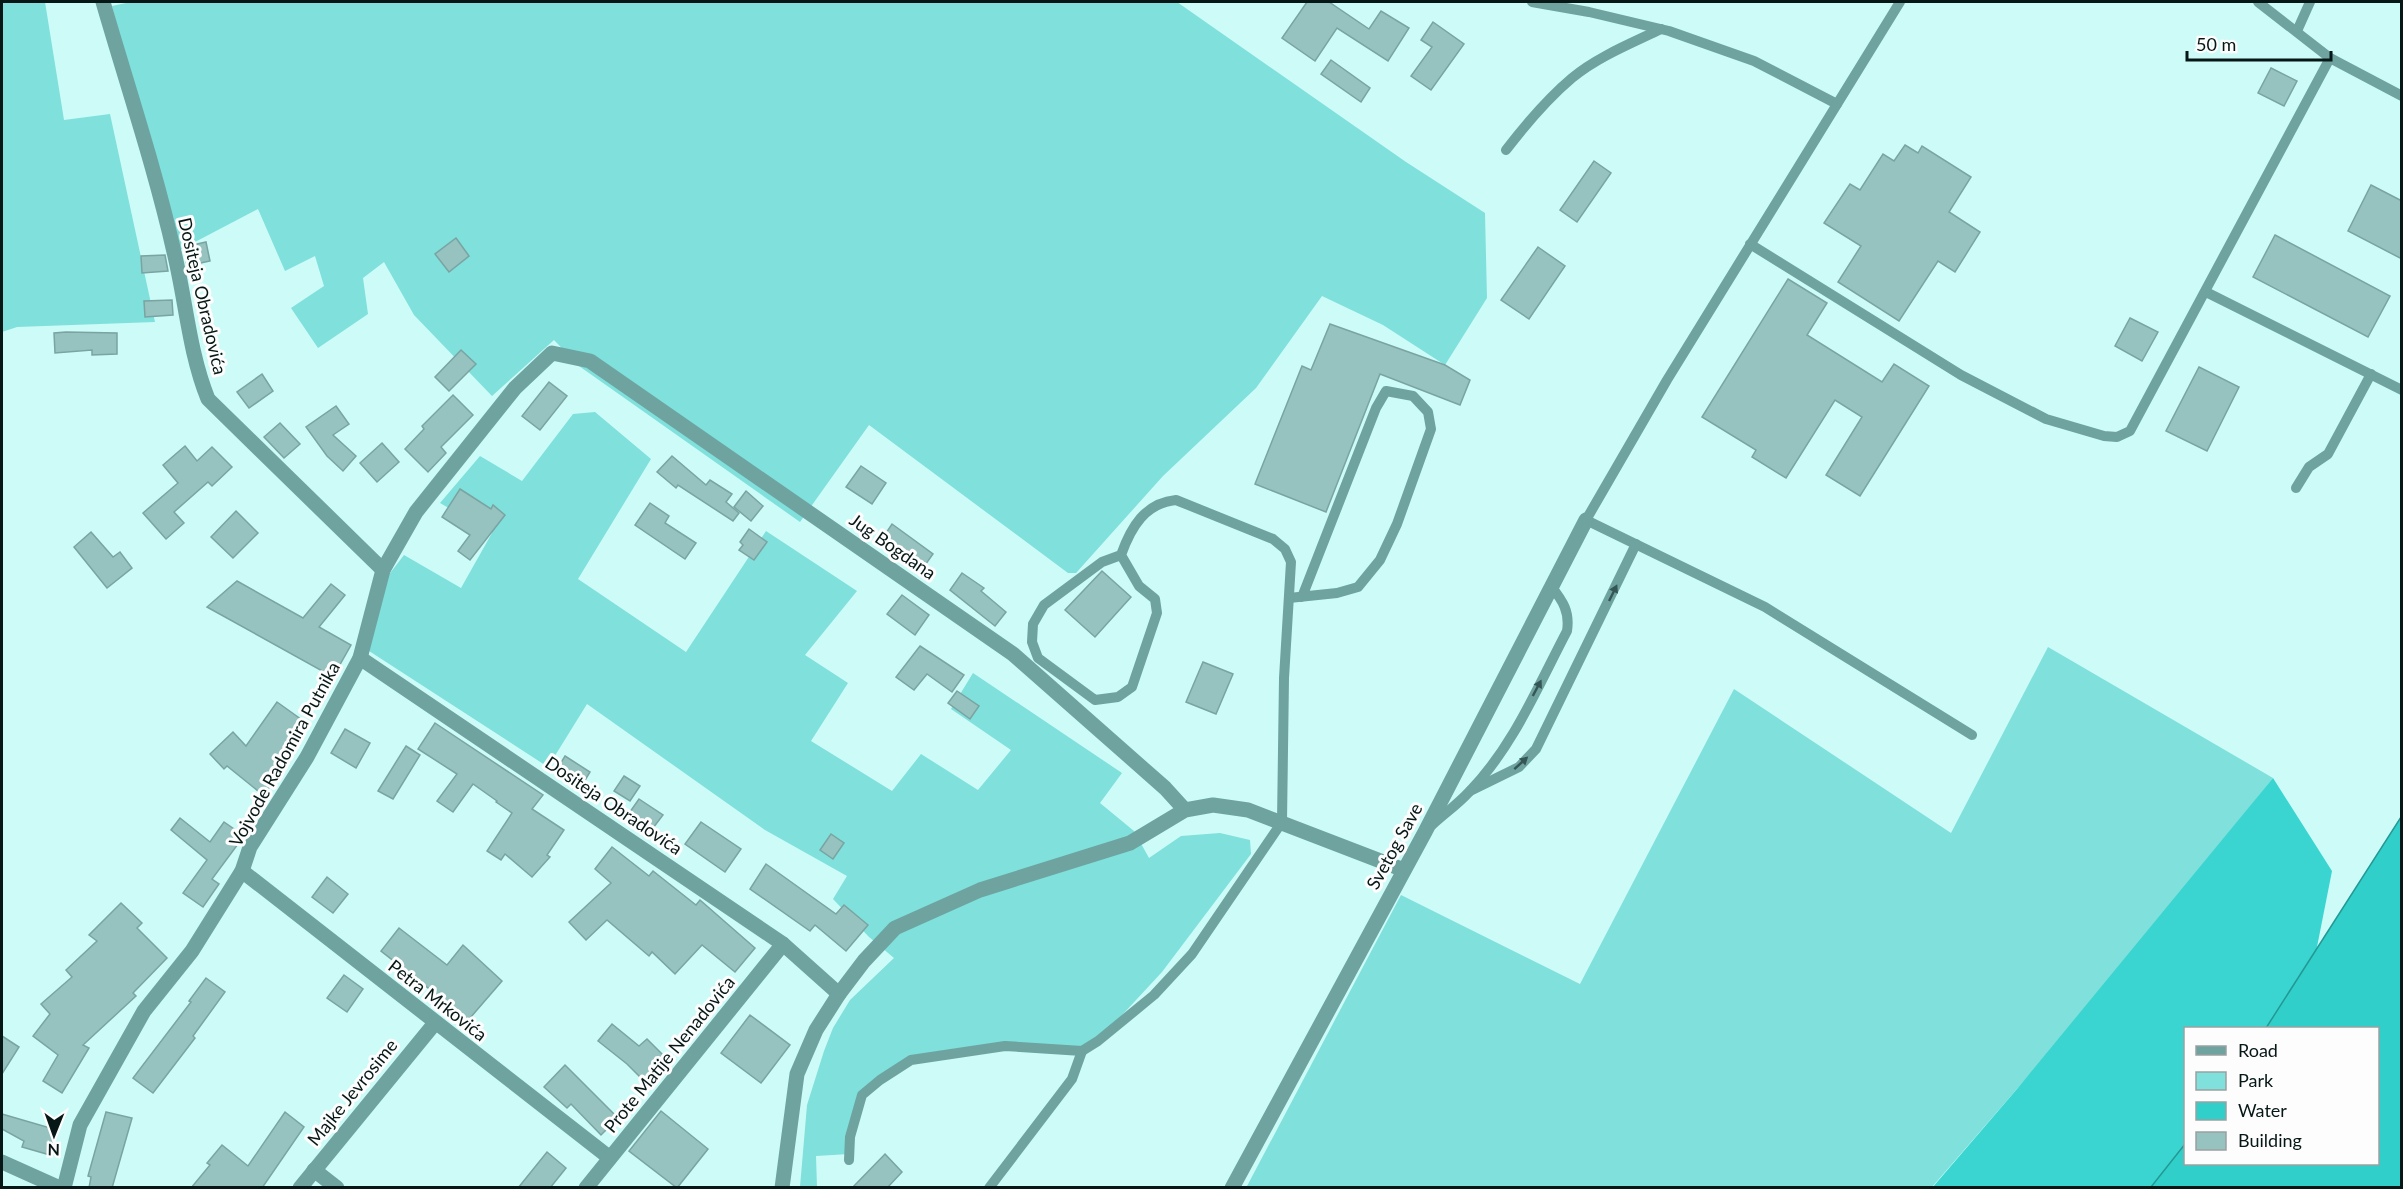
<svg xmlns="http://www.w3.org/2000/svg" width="2403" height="1189" font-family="Lato,sans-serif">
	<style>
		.green { fill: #7fe0dc }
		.forest { fill: #3ad5d1 }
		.water { fill: #30cfca; stroke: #239894; stroke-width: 1.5 }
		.building { fill: #96c2bf; stroke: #79a4a1; stroke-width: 1.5 }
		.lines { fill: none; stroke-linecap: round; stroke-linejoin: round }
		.lane { stroke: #6ea3a0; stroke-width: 10 }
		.street { stroke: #6ea3a0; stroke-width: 15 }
		.oneway { fill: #355654 }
		.labels { text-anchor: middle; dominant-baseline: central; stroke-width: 6; stroke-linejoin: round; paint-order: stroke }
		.street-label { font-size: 18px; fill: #061716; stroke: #fdfdfd }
	</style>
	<rect width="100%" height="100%" fill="#cdfbf8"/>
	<g class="green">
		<path d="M 2,2 L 45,2 L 64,120 L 110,114 L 155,322 L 17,327 L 2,332 Z"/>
		<path d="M 131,2 L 1177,2 L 1406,162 L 1485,213 L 1487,298 L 1445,365 L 1383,325 L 1322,296 L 1256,388 L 1163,476 L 1076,573 L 1068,573 L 869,425 L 800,522 L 579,366 L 554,340 L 492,396 L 414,315 L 384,262 L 363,278 L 368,314 L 318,348 L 291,308 L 324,286 L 315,256 L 285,271 L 258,209 L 174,253 L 112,6 Z"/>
		<path d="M 595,412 L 651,459 L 578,579 L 686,652 L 766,531 L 857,591 L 805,655 L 848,683 L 811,741 L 892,791 L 921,754 L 978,790 L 1011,750 L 951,709 L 973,673 L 1122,773 L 1100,803 L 1134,831 L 1149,858 L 1181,836 L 1220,833 L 1250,840 L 1251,854 L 1162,972 L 1098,1041 L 1082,1051 L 1005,1046 L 911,1060 L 862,1095 L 849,1154 L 816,1156 L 817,1187 L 800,1187 L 807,1105 L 824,1051 L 833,1028 L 850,1000 L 894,958 L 869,937 L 833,899 L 847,876 L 765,830 L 587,704 L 548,767 L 366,649 L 384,581 L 404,555 L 461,588 L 492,533 L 440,503 L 480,456 L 522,481 L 573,414 Z"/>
		<path d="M 2048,647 L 2273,778 L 2101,992 L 1932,1187 L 1246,1188 L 1401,895 L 1580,984 L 1734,689 L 1951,833 Z"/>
	</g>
	<path class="forest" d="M 2273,778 L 2332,871 L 2316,952 L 2266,1028 L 2186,1028 L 2185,1144 L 2151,1187 L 1932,1188 L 2017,1089 Z"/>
	<path class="water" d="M 2401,817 L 2401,1187 L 2151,1187 L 2185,1144 L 2186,1164 L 2378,1164 L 2378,1028 L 2266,1028 Z"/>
	<g class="building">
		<path d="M 1307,2 L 1329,2 L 1369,29 L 1381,11 L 1409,28 L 1388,61 L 1337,28 L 1315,61 L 1282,38 Z"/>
		<path d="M 1433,22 L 1464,44 L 1431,90 L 1411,76 L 1432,47 L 1421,40 Z"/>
		<path d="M 1331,60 L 1370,88 L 1361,102 L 1321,74 Z"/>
		<path d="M 2271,68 L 2297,81 L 2284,106 L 2258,93 Z"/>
		<path d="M 1905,145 L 1918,153 L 1922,146 L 1971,177 L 1949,212 L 1980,232 L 1955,272 L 1938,261 L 1899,321 L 1838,282 L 1861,246 L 1824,223 L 1850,184 L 1860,190 L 1883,154 L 1894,161 Z"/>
		<path d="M 1594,161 L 1611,173 L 1577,222 L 1560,210 Z"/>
		<path d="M 2371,185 L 2402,201 L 2402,259 L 2348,231 Z"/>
		<path d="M 2275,235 L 2390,296 L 2368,337 L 2253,277 Z"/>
		<path d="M 456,238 L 469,256 L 449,272 L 435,254 Z"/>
		<path d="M 206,242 L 210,261 L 187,266 L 184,247 Z"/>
		<path d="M 1538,247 L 1565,266 L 1529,319 L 1501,300 Z"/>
		<path d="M 165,255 L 168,271 L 142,273 L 141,256 Z"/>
		<path d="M 1788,279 L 1827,303 L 1807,335 L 1882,382 L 1894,364 L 1929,386 L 1860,496 L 1826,475 L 1862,417 L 1835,400 L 1786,478 L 1752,457 L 1756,450 L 1702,417 Z"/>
		<path d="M 172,300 L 173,315 L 145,317 L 144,301 Z"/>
		<path d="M 2130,318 L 2158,332 L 2142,361 L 2115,346 Z"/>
		<path d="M 1330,324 L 1445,365 L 1470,380 L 1460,405 L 1380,374 L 1326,512 L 1255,484 L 1302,366 L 1311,370 Z"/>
		<path d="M 66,332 L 117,333 L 117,354 L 92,355 L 92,350 L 55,353 L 54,333 Z"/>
		<path d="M 461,350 L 476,364 L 449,391 L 435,377 Z"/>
		<path d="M 2199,367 L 2239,387 L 2207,451 L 2166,431 Z"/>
		<path d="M 262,374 L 273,391 L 249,408 L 237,392 Z"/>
		<path d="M 549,382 L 567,396 L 540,430 L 522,416 Z"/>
		<path d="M 453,395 L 473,415 L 441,447 L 446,453 L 428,472 L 405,449 L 424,429 L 422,426 Z"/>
		<path d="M 336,406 L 349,424 L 333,435 L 356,456 L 343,471 L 327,456 L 306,427 Z"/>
		<path d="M 280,423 L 300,444 L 284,458 L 264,437 Z"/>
		<path d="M 382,443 L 399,462 L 377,482 L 360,463 Z"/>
		<path d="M 185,446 L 197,461 L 212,447 L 232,467 L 212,486 L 208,482 L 174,512 L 184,523 L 166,539 L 143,513 L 178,483 L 163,465 Z"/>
		<path d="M 672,456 L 706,485 L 710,480 L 732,494 L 726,502 L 739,513 L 733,521 L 678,485 L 676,488 L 657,472 Z"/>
		<path d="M 861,466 L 886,483 L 872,504 L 846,487 Z"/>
		<path d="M 460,489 L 491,509 L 493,505 L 505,515 L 470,560 L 458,551 L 470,535 L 442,517 Z"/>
		<path d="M 746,491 L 763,506 L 751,521 L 734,507 Z"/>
		<path d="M 650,503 L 669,516 L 665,523 L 696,543 L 685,559 L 635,525 Z"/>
		<path d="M 236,511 L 258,533 L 233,558 L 211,537 Z"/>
		<path d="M 892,524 L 933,554 L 923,568 L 882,539 Z"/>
		<path d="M 749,529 L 767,542 L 754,560 L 739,550 L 743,545 L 740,542 Z"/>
		<path d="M 91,532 L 113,557 L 120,552 L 132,568 L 107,588 L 74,547 Z"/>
		<path d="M 1102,571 L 1131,597 L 1095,637 L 1065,610 Z"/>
		<path d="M 962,573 L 984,588 L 981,591 L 1006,612 L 995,626 L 950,590 Z"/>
		<path d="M 237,581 L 303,618 L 331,584 L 345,595 L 319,627 L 351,645 L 333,677 L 207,607 Z"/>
		<path d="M 902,595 L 929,615 L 915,635 L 887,614 Z"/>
		<path d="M 920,646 L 964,675 L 952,692 L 927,674 L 914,690 L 896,677 Z"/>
		<path d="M 1203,662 L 1233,674 L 1216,714 L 1186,702 Z"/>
		<path d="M 957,691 L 979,706 L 970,719 L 948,703 Z"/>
		<path d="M 277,702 L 309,725 L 278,769 L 282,772 L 263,795 L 227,766 L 224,769 L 210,754 L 233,732 L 246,746 Z"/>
		<path d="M 435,723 L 543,795 L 532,809 L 564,830 L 547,855 L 550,857 L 532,877 L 505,854 L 501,860 L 487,851 L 512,813 L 496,802 L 497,801 L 473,784 L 453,812 L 437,801 L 457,774 L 418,749 Z"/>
		<path d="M 345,729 L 370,743 L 356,768 L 331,753 Z"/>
		<path d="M 406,746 L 420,755 L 393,799 L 378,791 Z"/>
		<path d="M 565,756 L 590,772 L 581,787 L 556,771 Z"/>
		<path d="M 624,776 L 640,786 L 630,801 L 614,791 Z"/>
		<path d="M 639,799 L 663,815 L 650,832 L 627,816 Z"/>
		<path d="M 180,818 L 210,842 L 224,822 L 244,836 L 212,879 L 219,884 L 203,907 L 183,893 L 207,860 L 171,830 Z"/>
		<path d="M 701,822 L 741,849 L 725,872 L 685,844 Z"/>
		<path d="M 831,834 L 844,843 L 833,859 L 820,850 Z"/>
		<path d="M 612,847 L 649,876 L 653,871 L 696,905 L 700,900 L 755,948 L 735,972 L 702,945 L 675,974 L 652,952 L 649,956 L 607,920 L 586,940 L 569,922 L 611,883 L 595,869 Z"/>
		<path d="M 766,864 L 836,914 L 844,905 L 868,925 L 846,951 L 815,925 L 810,931 L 750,889 Z"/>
		<path d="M 327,877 L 348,894 L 333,913 L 312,897 Z"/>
		<path d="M 121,903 L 142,923 L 137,928 L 167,958 L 133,993 L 136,996 L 83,1045 L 89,1048 L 62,1093 L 43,1081 L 58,1055 L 33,1036 L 50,1014 L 41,1004 L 72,977 L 66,970 L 97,941 L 89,935 Z"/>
		<path d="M 399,928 L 447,965 L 463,945 L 502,981 L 464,1025 L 439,1003 L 442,999 L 381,951 Z"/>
		<path d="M 344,975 L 363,989 L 347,1012 L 327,998 Z"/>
		<path d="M 206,978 L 225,992 L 193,1036 L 195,1038 L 153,1093 L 133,1078 L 191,1002 L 189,1001 Z"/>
		<path d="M 750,1015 L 790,1045 L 761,1083 L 721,1053 Z"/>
		<path d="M 612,1024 L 639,1046 L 647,1039 L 668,1060 L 645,1082 L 627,1064 L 598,1041 Z"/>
		<path d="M 2,1036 L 19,1047 L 2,1074 Z"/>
		<path d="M 565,1065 L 618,1118 L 601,1135 L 571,1104 L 567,1108 L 544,1087 Z"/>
		<path d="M 661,1111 L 708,1149 L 677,1188 L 629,1151 Z"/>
		<path d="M 106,1112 L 132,1118 L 112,1188 L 89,1188 L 91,1177 L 88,1176 Z"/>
		<path d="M 285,1112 L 304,1127 L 262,1188 L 191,1188 L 210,1165 L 207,1163 L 222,1145 L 248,1166 Z"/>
		<path d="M 2,1114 L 57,1130 L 50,1155 L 22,1147 L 24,1141 L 2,1129 Z"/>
		<path d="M 547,1152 L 566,1168 L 550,1188 L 518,1188 Z"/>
		<path d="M 885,1154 L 902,1172 L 887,1188 L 852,1188 Z"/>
	</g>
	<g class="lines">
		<g class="lane">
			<path d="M 1532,2 L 1589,12 L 1669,31 L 1754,61 L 1837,104"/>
			<path d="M 1900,2 L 1667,380 L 1586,520 L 1765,607 L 1972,735"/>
			<path d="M 2297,31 L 2310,2"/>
			<path d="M 2330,58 L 2402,96"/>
			<path d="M 1506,150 C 1526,124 1547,99 1572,78 C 1597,57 1632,43 1661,29"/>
			<path d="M 1750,244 L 1961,375 L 2046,419 L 2104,436 L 2117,437 L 2130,431 L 2330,58 L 2258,2"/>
			<path d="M 2206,292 L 2402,390"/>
			<path d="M 2296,488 L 2309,467 L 2328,454 L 2371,374"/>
			<path d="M 1289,598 L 1337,593 L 1358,587 L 1380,560 L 1397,524 L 1431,429 L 1428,412 L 1413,396 L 1386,391 L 1376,408 L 1302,597"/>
			<path d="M 1470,791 L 1519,767 L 1536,749 L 1636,544"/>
			<path d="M 1432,825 C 1444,814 1458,804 1469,792 C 1513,747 1538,686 1567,631 C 1570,612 1563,601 1551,586"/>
			<path d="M 849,1160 L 850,1137 L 862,1095 L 880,1080 L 911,1060 L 1005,1046 L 1082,1051 L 1098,1041 L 1154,995 L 1192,954 L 1282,822 L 1284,678 L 1291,562 L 1285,549 L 1273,539 L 1176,500 C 1145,503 1131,527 1121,555 L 1102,562 L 1044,605 L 1033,624 L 1032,642 L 1038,658 L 1095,700 L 1118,697 L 1132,687 L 1157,613 L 1155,599 L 1139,586 L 1121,555"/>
			<path d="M 989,1188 L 1072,1079 L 1082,1051"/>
		</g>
		<g class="street">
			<path d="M 103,2 C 127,85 155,168 174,252 C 186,301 189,352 208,399 L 383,570"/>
			<path d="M 360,658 L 783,944 L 839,994"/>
			<path d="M 242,871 L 610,1158"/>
			<path d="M 2,1162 L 60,1188"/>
			<path d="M 314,1170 L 337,1188"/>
			<path d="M 64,1188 L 80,1125 L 144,1011 L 192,951 L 242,871 L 250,847 L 307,757 L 360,658 L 383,570 L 416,512 L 515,388 L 552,353 L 590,361 L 1013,654 L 1165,788 L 1185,810"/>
			<path d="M 300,1188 L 435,1023"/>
			<path d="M 586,1188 L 783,944"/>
			<path d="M 782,1188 L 797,1074 L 816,1030 L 839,994 L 864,961 L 895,928 L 980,890 L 1130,843 L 1185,810 L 1213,805 L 1248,810 L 1404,870"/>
			<path d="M 1232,1188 L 1425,832 L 1586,520"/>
		</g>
	</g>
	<defs><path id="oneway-solid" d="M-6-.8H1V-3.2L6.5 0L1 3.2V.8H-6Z" transform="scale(1.5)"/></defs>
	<g class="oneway">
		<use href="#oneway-solid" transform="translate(1613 593) rotate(-64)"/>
		<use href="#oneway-solid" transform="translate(1537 688) rotate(-62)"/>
		<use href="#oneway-solid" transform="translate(1521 763) rotate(-42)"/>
	</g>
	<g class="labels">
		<g class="street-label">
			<text transform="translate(203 296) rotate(77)">Dositeja Obradovića</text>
			<text transform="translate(893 546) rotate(35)">Jug Bogdana</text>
			<text transform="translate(284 754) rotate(-61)">Vojvode Radomira Putnika</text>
			<text transform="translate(614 805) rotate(34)">Dositeja Obradovića</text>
			<text transform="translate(1394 846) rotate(-61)">Svetog Save</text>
			<text transform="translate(438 1000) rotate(38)">Petra Mrkovića</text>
			<text transform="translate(669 1054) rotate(-51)">Prote Matije Nenadovića</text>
			<text transform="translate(352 1092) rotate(-51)">Majke Jevrosime</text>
		</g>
	</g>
	<rect width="2403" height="1189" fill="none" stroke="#061716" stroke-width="6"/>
	<rect x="2184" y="1027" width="195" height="138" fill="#fdfdfd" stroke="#9aa1a1" stroke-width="1.5"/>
	<rect x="2196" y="1046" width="30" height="9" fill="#6ea3a0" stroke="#9aa1a1" stroke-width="1.5"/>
	<text x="2238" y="1057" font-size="18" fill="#061716">Road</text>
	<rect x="2196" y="1072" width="30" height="18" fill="#7fe0dc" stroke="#9aa1a1" stroke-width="1.5"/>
	<text x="2238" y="1087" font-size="18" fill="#061716">Park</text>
	<rect x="2196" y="1102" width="30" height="18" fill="#30cfca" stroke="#9aa1a1" stroke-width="1.5"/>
	<text x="2238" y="1117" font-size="18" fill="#061716">Water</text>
	<rect x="2196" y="1132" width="30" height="18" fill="#96c2bf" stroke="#9aa1a1" stroke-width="1.5"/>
	<text x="2238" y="1147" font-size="18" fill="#061716">Building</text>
	<g transform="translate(54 1135) rotate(181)" stroke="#fdfdfd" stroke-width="4.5" paint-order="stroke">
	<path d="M0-4.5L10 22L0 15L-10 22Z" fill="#061716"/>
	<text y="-9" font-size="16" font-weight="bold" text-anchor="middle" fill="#061716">N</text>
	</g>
	<path d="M2187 51v9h144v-9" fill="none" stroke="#061716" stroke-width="3"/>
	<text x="2196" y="51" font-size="18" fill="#061716" stroke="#fdfdfd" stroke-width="4.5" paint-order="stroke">50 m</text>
</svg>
